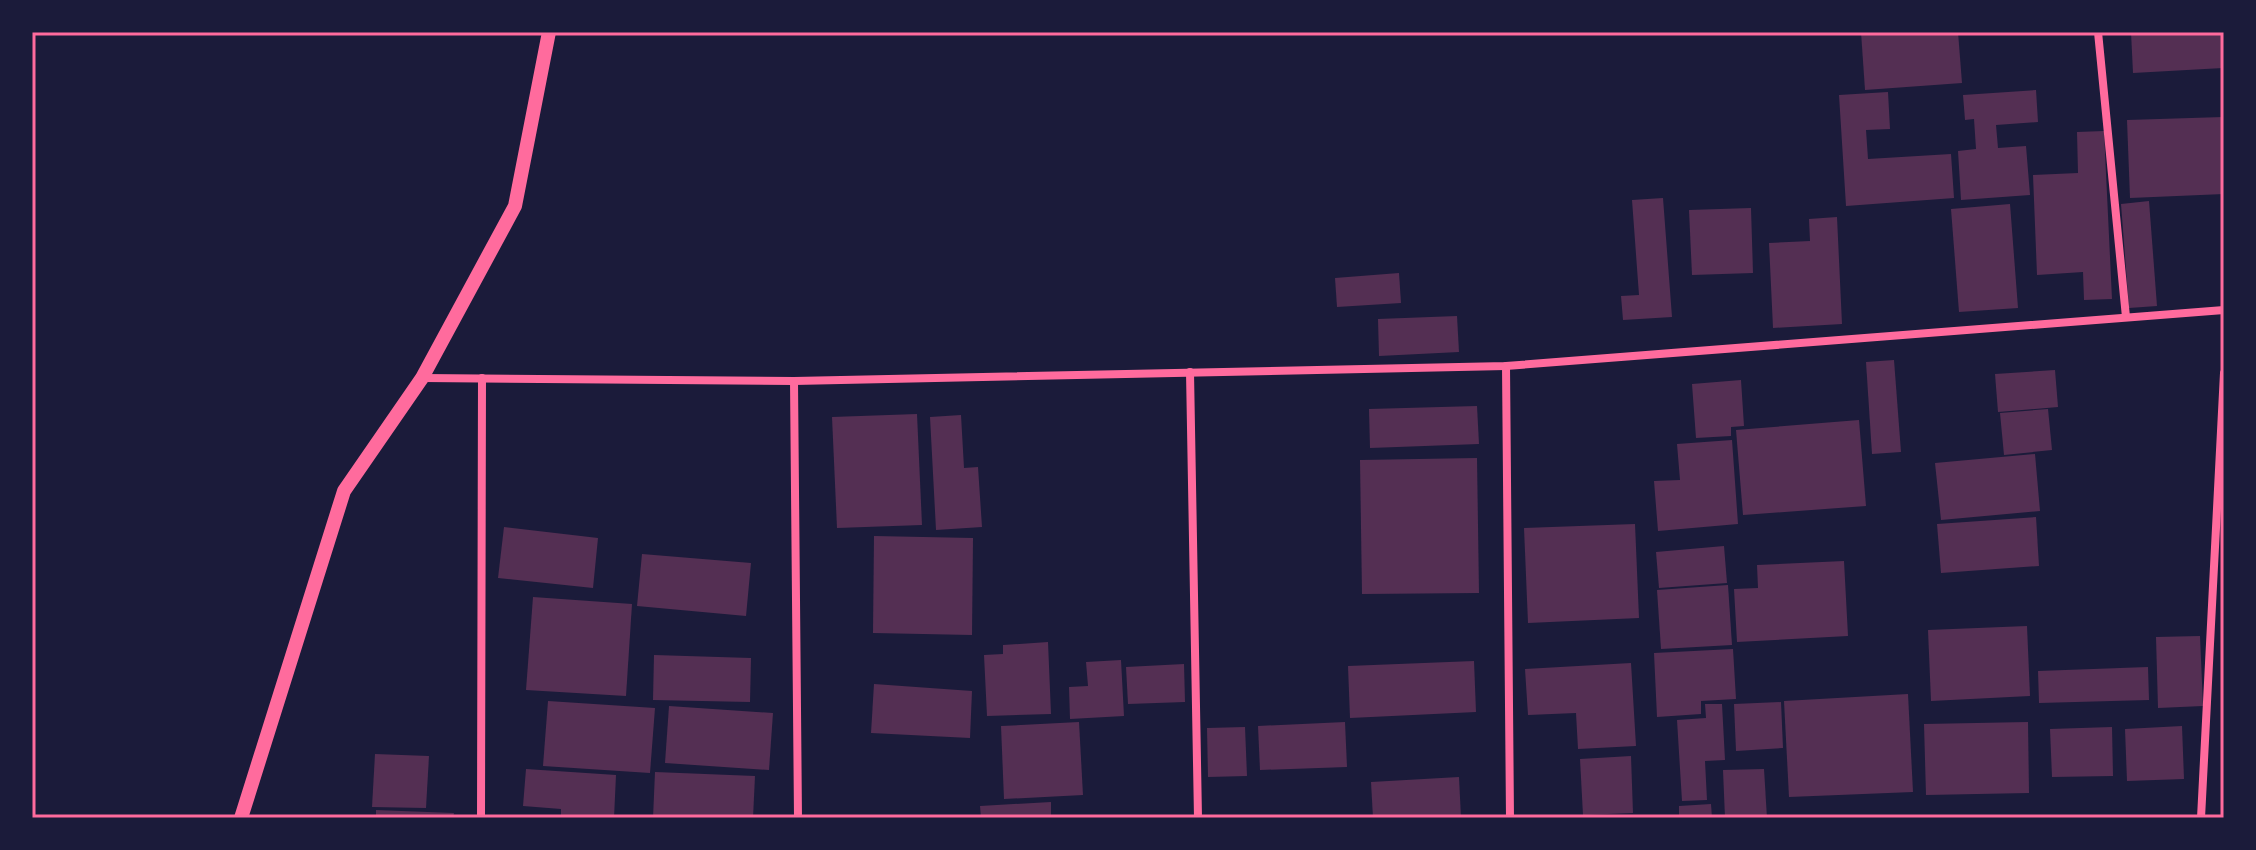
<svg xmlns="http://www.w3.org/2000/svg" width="2256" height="850" font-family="'PT Serif',serif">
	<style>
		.building { fill: #542f53 }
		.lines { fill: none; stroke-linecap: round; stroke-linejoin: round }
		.minor { stroke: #ff6b9d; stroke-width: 8 }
		.tertiary { stroke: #ff6b9d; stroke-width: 14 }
		.neatline { fill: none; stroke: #ff6b9d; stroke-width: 3 }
	</style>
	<rect width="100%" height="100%" fill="#1b1b3a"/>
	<g class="building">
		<path d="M 1861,32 L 1958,32 L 1962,83 L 1865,90 Z"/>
		<path d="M 2131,32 L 2221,32 L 2223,68 L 2133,73 Z"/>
		<path d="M 2036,90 L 2038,122 L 1996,125 L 1998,148 L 2026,146 L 2030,195 L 1961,200 L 1958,151 L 1976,149 L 1974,119 L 1965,120 L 1963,95 Z"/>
		<path d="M 1888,92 L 1890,129 L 1866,130 L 1868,159 L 1951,154 L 1954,198 L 1846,206 L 1839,95 Z"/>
		<path d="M 2223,117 L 2224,194 L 2130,198 L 2127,120 Z"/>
		<path d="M 2104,131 L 2112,299 L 2084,300 L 2083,272 L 2037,275 L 2033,175 L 2078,173 L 2077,132 Z"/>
		<path d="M 1663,198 L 1672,317 L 1623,320 L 1621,296 L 1639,295 L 1632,200 Z"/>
		<path d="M 2149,201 L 2157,306 L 2129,308 L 2121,204 Z"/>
		<path d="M 2010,204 L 2018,308 L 1959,312 L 1951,209 Z"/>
		<path d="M 1751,208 L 1753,273 L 1692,275 L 1689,210 Z"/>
		<path d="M 1837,217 L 1842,324 L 1773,328 L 1769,243 L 1810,241 L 1809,219 Z"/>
		<path d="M 1399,273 L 1401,303 L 1337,307 L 1335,278 Z"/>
		<path d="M 1457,316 L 1459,352 L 1379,356 L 1378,319 Z"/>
		<path d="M 1894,360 L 1901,452 L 1872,454 L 1866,362 Z"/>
		<path d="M 2055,370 L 2058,407 L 1998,412 L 1995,374 Z"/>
		<path d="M 1741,380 L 1744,426 L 1731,427 L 1731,436 L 1696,438 L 1692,384 Z"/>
		<path d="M 1477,406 L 1479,444 L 1370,448 L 1369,409 Z"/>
		<path d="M 2048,409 L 2052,450 L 2004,455 L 2000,413 Z"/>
		<path d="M 917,414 L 922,525 L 837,528 L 832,417 Z"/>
		<path d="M 961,415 L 964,468 L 978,467 L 982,527 L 936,530 L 930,417 Z"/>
		<path d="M 1859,420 L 1866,506 L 1743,515 L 1736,430 Z"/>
		<path d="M 1732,440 L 1738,524 L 1658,531 L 1654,481 L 1680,480 L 1677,444 Z"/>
		<path d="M 2035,454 L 2040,511 L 1941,520 L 1935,463 Z"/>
		<path d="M 1477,458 L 1479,593 L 1362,594 L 1360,460 Z"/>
		<path d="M 2036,517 L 2039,566 L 1941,573 L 1937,524 Z"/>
		<path d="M 1635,524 L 1639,618 L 1528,623 L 1524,528 Z"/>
		<path d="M 504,527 L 598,538 L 593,588 L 498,578 Z"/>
		<path d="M 874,536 L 973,538 L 972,635 L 873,633 Z"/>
		<path d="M 1724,546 L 1727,583 L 1659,588 L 1656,552 Z"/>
		<path d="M 642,554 L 751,563 L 746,616 L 637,606 Z"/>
		<path d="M 1844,561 L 1848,636 L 1737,642 L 1734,589 L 1758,588 L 1757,565 Z"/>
		<path d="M 1728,585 L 1732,645 L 1661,649 L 1657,590 Z"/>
		<path d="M 533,597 L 632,604 L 626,696 L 526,690 Z"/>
		<path d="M 2027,626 L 2030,696 L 1931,701 L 1928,630 Z"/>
		<path d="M 2200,636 L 2203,706 L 2158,708 L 2156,637 Z"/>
		<path d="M 1048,642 L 1051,714 L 987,716 L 984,655 L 1003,654 L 1003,645 Z"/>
		<path d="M 1733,649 L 1736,699 L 1701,701 L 1701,714 L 1657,717 L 1654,653 Z"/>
		<path d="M 654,655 L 751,658 L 750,702 L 653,700 Z"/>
		<path d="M 1121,660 L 1124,716 L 1070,719 L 1069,687 L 1088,686 L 1086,662 Z"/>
		<path d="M 1474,661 L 1476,712 L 1350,718 L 1348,666 Z"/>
		<path d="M 1631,663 L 1636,746 L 1578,749 L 1576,713 L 1528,715 L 1525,669 Z"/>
		<path d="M 1184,664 L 1185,702 L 1128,704 L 1126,667 Z"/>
		<path d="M 2148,667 L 2149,700 L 2039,703 L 2038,671 Z"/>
		<path d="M 874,684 L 972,691 L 970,738 L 871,733 Z"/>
		<path d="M 1908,694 L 1913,792 L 1789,797 L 1784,701 Z"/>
		<path d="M 548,701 L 655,708 L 650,773 L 543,766 Z"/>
		<path d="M 1781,702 L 1783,748 L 1736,751 L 1734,704 Z"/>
		<path d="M 1705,704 L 1722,704 L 1725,760 L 1705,761 L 1707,800 L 1682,801 L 1677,720 L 1706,718 Z"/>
		<path d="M 669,706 L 773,713 L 769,770 L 665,763 Z"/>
		<path d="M 1079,722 L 1083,795 L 1004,799 L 1001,726 Z"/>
		<path d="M 1345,722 L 1347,767 L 1260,770 L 1258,726 Z"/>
		<path d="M 2028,722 L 2029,793 L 1926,795 L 1924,724 Z"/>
		<path d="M 2182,726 L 2184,779 L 2127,781 L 2125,729 Z"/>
		<path d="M 1245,727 L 1247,776 L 1208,777 L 1207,728 Z"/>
		<path d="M 2112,727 L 2113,776 L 2052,777 L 2050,729 Z"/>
		<path d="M 375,754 L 429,756 L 426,808 L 372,807 Z"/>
		<path d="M 1631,756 L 1633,813 L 1583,815 L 1580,759 Z"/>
		<path d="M 526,769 L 616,775 L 614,818 L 561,818 L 561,809 L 523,806 Z"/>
		<path d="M 1764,769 L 1767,818 L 1725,818 L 1723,770 Z"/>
		<path d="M 655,772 L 755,776 L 753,818 L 653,818 Z"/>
		<path d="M 1459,777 L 1461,818 L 1373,818 L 1371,782 Z"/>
		<path d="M 1051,802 L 1051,818 L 981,818 L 980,806 Z"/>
		<path d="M 1711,804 L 1712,818 L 1679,818 L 1679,806 Z"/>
		<path d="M 376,810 L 454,813 L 453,818 L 376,818 Z"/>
	</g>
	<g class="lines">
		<g class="minor">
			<path d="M 2098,32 L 2126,317"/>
			<path d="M 1506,366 L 1510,818"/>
			<path d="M 1190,372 L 1198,818"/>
			<path d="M 423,378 L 794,381 L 1506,366 L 2224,310"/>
			<path d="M 794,381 L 798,818"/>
			<path d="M 481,818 L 482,378"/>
			<path d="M 2201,818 L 2224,373"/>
		</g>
		<path class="tertiary" d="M 241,818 L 344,491 L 422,378 L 515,206 L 549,32"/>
	</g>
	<rect width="2256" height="850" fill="none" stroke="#1b1b3a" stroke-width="68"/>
	<rect x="34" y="34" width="2188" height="782" class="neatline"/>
</svg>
